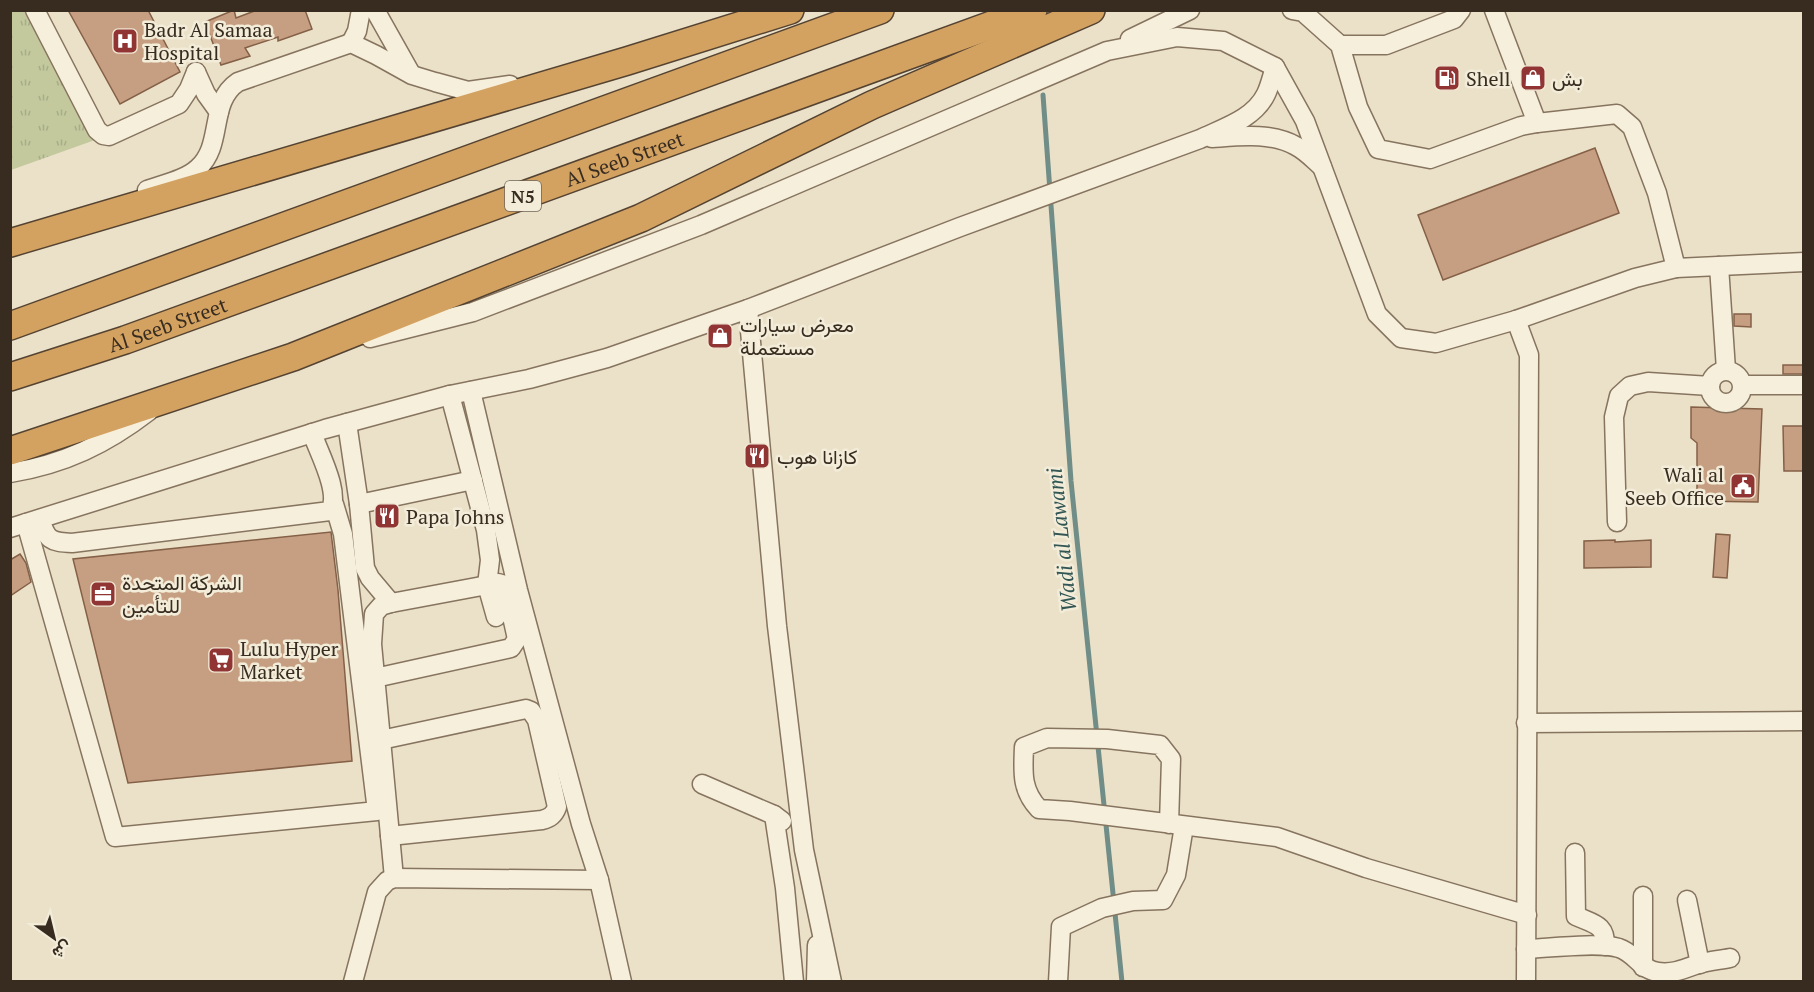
<svg xmlns="http://www.w3.org/2000/svg" width="1814" height="992" font-family="'PT Serif',Vazirmatn,serif">
	<style>
		.park { fill: url(#park-tufts) }
		.lines { fill: none; stroke-linecap: round; stroke-linejoin: round }
		.stream { stroke: #708e87; stroke-width: 5 }
		.building { fill: #c69f82; stroke: #846047; stroke-width: 1.5 }
		.minor-casing { stroke: #86745f; stroke-width: 21 }
		.highway-casing { stroke: #554332; stroke-width: 30 }
		.minor { stroke: #f6efdc; stroke-width: 18 }
		.highway { stroke: #d3a261; stroke-width: 27 }
		.labels { text-anchor: middle; dominant-baseline: central; stroke-width: 5; stroke-linejoin: round; paint-order: stroke }
		.shield { fill: #f3ecd8; stroke: #706658; stroke-width: 1.5 }
		.shield-label { font-size: 18px; font-weight: bold; fill: #382c21 }
		.poi-label { font-size: 20px; fill: #382c21; stroke: #f3ecd8; text-anchor: start }
		.street-label { font-size: 20px; fill: #382c21; stroke: #f3ecd8 }
		.water-label { font-size: 21px; font-style: italic; fill: #325654; stroke: #f3ecd8 }
	</style>
	<defs>
		<pattern id="park-tufts" width="24" height="20" patternUnits="userSpaceOnUse" patternTransform="scale(1.5)"><rect width="24" height="20" fill="#c3c99d"/><path d="M3 7l-1-3M5 7V3M7 7l1-3M15 17l-1-3M17 17v-4M19 17l1-3" fill="none" stroke="#a8ad87"/></pattern>
	</defs>
	<rect width="100%" height="100%" fill="#ebe1c9"/>
	<path class="park" d="M 11,11 L 24,11 L 95,140 L 11,170 Z"/>
	<g class="lines">
		<path class="stream" d="M 1043,95 L 1071,481 L 1122,982"/>
	</g>
	<g class="building">
		<path d="M 68,10 L 148,10 L 180,72 L 120,104 Z"/>
		<path d="M 234,10 L 236,18 L 257,10 L 305,10 L 312,29 L 278,41 L 278,37 L 245,48 L 250,56 L 221,65 L 205,22 Z"/>
		<path d="M 1595,148 L 1619,213 L 1443,280 L 1418,215 Z"/>
		<path d="M 1734,314 L 1751,314 L 1751,327 L 1734,326 Z"/>
		<rect x="1783" y="365" width="20" height="9"/>
		<path d="M 1691,407 L 1762,409 L 1758,502 L 1697,501 L 1697,443 L 1691,438 Z"/>
		<path d="M 1783,426 L 1803,426 L 1803,471 L 1784,471 Z"/>
		<path d="M 331,532 L 338,590 L 352,761 L 128,783 L 73,559 Z"/>
		<path d="M 1716,534 L 1730,535 L 1727,578 L 1713,577 Z"/>
		<path d="M 1615,540 L 1615,542 L 1651,540 L 1651,567 L 1584,568 L 1584,541 Z"/>
		<path d="M 20,554 L 26,563 L 31,582 L 10,596 L 10,560 Z"/>
	</g>
	<g class="lines">
		<g class="minor-casing">
			<g id="minor">
				<path d="M 35,10 L 97,130 L 103,135 L 109,136 L 179,104 L 189,89 L 196,72"/>
				<path d="M 375,10 L 411,74"/>
				<path d="M 1292,10 L 1303,12 L 1340,45 L 1358,107 L 1378,149 L 1430,159 L 1521,126 L 1537,123 L 1494,10"/>
				<path d="M 1130,39 L 1190,10"/>
				<path d="M 351,43 L 357,31 L 361,10"/>
				<path d="M 1340,45 L 1386,45 L 1454,19 L 1461,10"/>
				<path d="M 196,72 L 206,94 L 219,112"/>
				<path d="M 1537,123 L 1617,114 L 1632,127 L 1657,193 L 1676,268"/>
				<path d="M 1212,138 C 1240,136 1271,132 1296,146 C 1306,151 1314,160 1322,167"/>
				<path d="M 147,190 C 163,184 185,180 198,168 C 224,145 208,102 238,82 L 351,43 L 376,55 L 412,75 L 435,82 L 468,91 L 510,85"/>
				<path d="M 1719,266 L 1726,370"/>
				<path d="M 748,309 L 777,626 L 804,850 L 832,982"/>
				<path d="M 1516,320 L 1529,355 L 1526,982"/>
				<path d="M 370,338 L 473,312 L 701,225 L 1107,51 L 1177,37 L 1223,41 L 1275,67 L 1305,121 L 1377,314 L 1401,338 L 1436,343 L 1516,320 L 1635,278 L 1676,268 L 1804,262"/>
				<circle cx="1726" cy="387" r="16"/>
				<path d="M 1743,385 L 1804,385"/>
				<path d="M 471,391 L 518,590 L 581,824 L 599,880 L 622,982"/>
				<path d="M 450,395 L 486,530 L 490,560 L 487,585 L 496,617"/>
				<path d="M 347,423 L 359,504 L 365,568 L 370,578 L 391,603"/>
				<path d="M 10,473 C 65,464 106,444 149,411"/>
				<path d="M 359,504 L 473,480"/>
				<path d="M 40,519 C 47,540 50,542 72,543 L 330,511 C 341,493 319,453 312,433"/>
				<path d="M 1617,522 L 1614,417 L 1619,396 L 1630,386 L 1648,382 L 1710,386"/>
				<path d="M 26,523 L 115,837 L 377,811 L 343,534 L 334,504"/>
				<path d="M 10,528 L 325,429 L 450,395 L 529,379 L 607,358 L 748,309 L 960,227 L 1200,139 C 1223,128 1254,119 1266,94 C 1270,86 1272,76 1275,67"/>
				<path d="M 375,678 L 511,648 L 517,639 L 505,585 L 498,583 L 391,603 L 381,606 L 374,614 L 372,644 L 394,878"/>
				<path d="M 1526,723 L 1804,721"/>
				<path d="M 381,740 L 526,709 L 531,711 L 537,720 L 557,807 C 554,815 550,818 542,820 L 390,836"/>
				<path d="M 702,784 L 774,815 L 782,821"/>
				<path d="M 774,815 L 785,888 L 794,982"/>
				<path d="M 1169,824 L 1171,759 L 1160,745 L 1107,739 L 1047,738 L 1024,747 C 1023,772 1021,790 1039,809 L 1070,811 L 1277,837 L 1366,868 L 1527,915"/>
				<path d="M 1575,853 L 1576,916 C 1593,924 1606,924 1605,946"/>
				<path d="M 1643,896 L 1643,967"/>
				<path d="M 1687,900 L 1700,964"/>
				<path d="M 1526,949 C 1550,948 1598,942 1619,948 C 1635,953 1641,970 1658,972 C 1673,974 1684,969 1698,964 C 1709,961 1720,960 1730,958"/>
				<path d="M 353,982 L 377,892 L 387,881 L 394,878 L 599,880"/>
				<path d="M 816,982 L 817,945"/>
				<path d="M 1058,982 L 1061,927 L 1102,908 L 1133,901 L 1163,900 L 1176,875 L 1184,826"/>
			</g>
		</g>
		<g class="highway-casing">
			<g id="highway">
				<path d="M 10,243 L 627,61 L 790,10"/>
				<path d="M 10,326 L 880,10"/>
				<path id="s1" d="M 10,377 L 125,340 L 1033,10"/>
				<path d="M 10,451 L 293,357 L 641,218 L 872,105 L 1091,10"/>
			</g>
		</g>
		<use href="#minor" class="minor"/>
		<use href="#highway" class="highway"/>
	</g>
	<defs>
		<g id="hospital-square" transform="scale(1.35)"><rect x="-9" y="-9" width="18" height="18" rx="4" fill="#913434" stroke="#f3ecd8"/><path d="M-5-5h3v3.5h4V-5h3V5h-3V1.5h-4V5h-3Z" fill="#fff"/></g>
		<g id="fuel-square" transform="scale(1.35)"><rect x="-9" y="-9" width="18" height="18" rx="4" fill="#913434" stroke="#f3ecd8"/><path d="M-5.5-6h7V0h2V4h1.3V-2.5L3-4.5l.8-.8L6-3V5H2.5V1h-1V6h-7ZM-4.2-4.7v3.2H.2V-4.7Z" fill="#fff"/></g>
		<g id="shop-square" transform="scale(1.35)"><rect x="-9" y="-9" width="18" height="18" rx="4" fill="#913434" stroke="#f3ecd8"/><path d="M-5-2.5h2.3a2.7 3.5 0 0 1 5.4 0H5L5.5 6h-11ZM-1.5-2.5h3a1.5 2.3 0 0 0-3 0Z" fill="#fff"/></g>
		<g id="restaurant-square" transform="scale(1.35)"><rect x="-9" y="-9" width="18" height="18" rx="4" fill="#913434" stroke="#f3ecd8"/><path d="M-5-6h1v4h1v-4h1v4h1v-4h1v5L-1.5 .5V6h-2V.5L-5-1ZM5-6V6H3V1.5H1.5Q1.5-4 5-6Z" fill="#fff"/></g>
		<g id="civic-square" transform="scale(1.35)"><rect x="-9" y="-9" width="18" height="18" rx="4" fill="#913434" stroke="#f3ecd8"/><path d="M-.6-6.5H3V-4.5H.6V-3L4-1V1h2V6H-6V1h2V-1L-.6-3ZM-1.2 2.5V6h2.4V2.5Z" fill="#fff"/></g>
		<g id="office-square" transform="scale(1.35)"><rect x="-9" y="-9" width="18" height="18" rx="4" fill="#913434" stroke="#f3ecd8"/><path d="M-6-3h4V-5.5h4V-3h4V5H-6ZM-1-4.5V-3h2v-1.5ZM-6 0V1H6V0Z" fill="#fff"/></g>
		<g id="supermarket-square" transform="scale(1.35)"><rect x="-9" y="-9" width="18" height="18" rx="4" fill="#913434" stroke="#f3ecd8"/><path d="M-6-5.5h2.5l.6 2H6L4.5 2H-2.5L-4.4-4H-6ZM-1.5 3.2a1.3 1.3 0 1 0 .1 0ZM3 3.2a1.3 1.3 0 1 0 .1 0Z" fill="#fff"/></g>
	</defs>
	<g fill-rule="evenodd">
		<use href="#hospital-square" x="125" y="41"/>
		<use href="#fuel-square" x="1447" y="78"/>
		<use href="#shop-square" x="1533" y="78"/>
		<use href="#shop-square" x="720" y="336"/>
		<use href="#restaurant-square" x="757" y="456"/>
		<use href="#civic-square" x="1743" y="486"/>
		<use href="#restaurant-square" x="387" y="516"/>
		<use href="#office-square" x="103" y="594"/>
		<use href="#supermarket-square" x="221" y="660"/>
	</g>
	<g class="labels">
		<rect class="shield" x="505" y="181" width="36" height="30" rx="4.5"/>
		<g class="shield-label">
			<text x="523" y="196">N5</text>
		</g>
		<g class="poi-label">
			<text x="144" y="29">Badr Al Samaa<tspan x="144" dy="23">Hospital</tspan></text>
			<text x="1466" y="78">Shell</text>
			<text x="1552" y="78">بش</text>
			<text x="740" y="324">معرض سيارات<tspan x="740" dy="23">مستعملة</tspan></text>
			<text x="777" y="456">كازانا هوب</text>
			<text x="1724" y="474" text-anchor="end">Wali al<tspan x="1724" dy="23">Seeb Office</tspan></text>
			<text x="406" y="516">Papa Johns</text>
			<text x="122" y="582">الشركة المتحدة<tspan x="122" dy="23">للتأمين</tspan></text>
			<text x="240" y="648">Lulu Hyper<tspan x="240" dy="23">Market</tspan></text>
		</g>
		<g class="street-label">
			<text stroke="none"><textPath href="#s1" startOffset="652">Al Seeb Street</textPath></text>
			<text stroke="none"><textPath href="#s1" startOffset="166">Al Seeb Street</textPath></text>
		</g>
		<g class="water-label">
			<text transform="translate(1061 540) rotate(-96)">Wadi al Lawami</text>
		</g>
	</g>
	<rect width="1814" height="992" fill="none" stroke="#382c21" stroke-width="24"/>
	<g transform="translate(54 938) rotate(146)" stroke="#f3ecd8" stroke-width="4.5" paint-order="stroke">
	<path d="M0-4.5L10 22L0 15L-10 22Z" fill="#382c21"/>
	<text y="-9" font-size="16" font-weight="bold" text-anchor="middle" fill="#382c21">ش</text>
	</g>
</svg>
